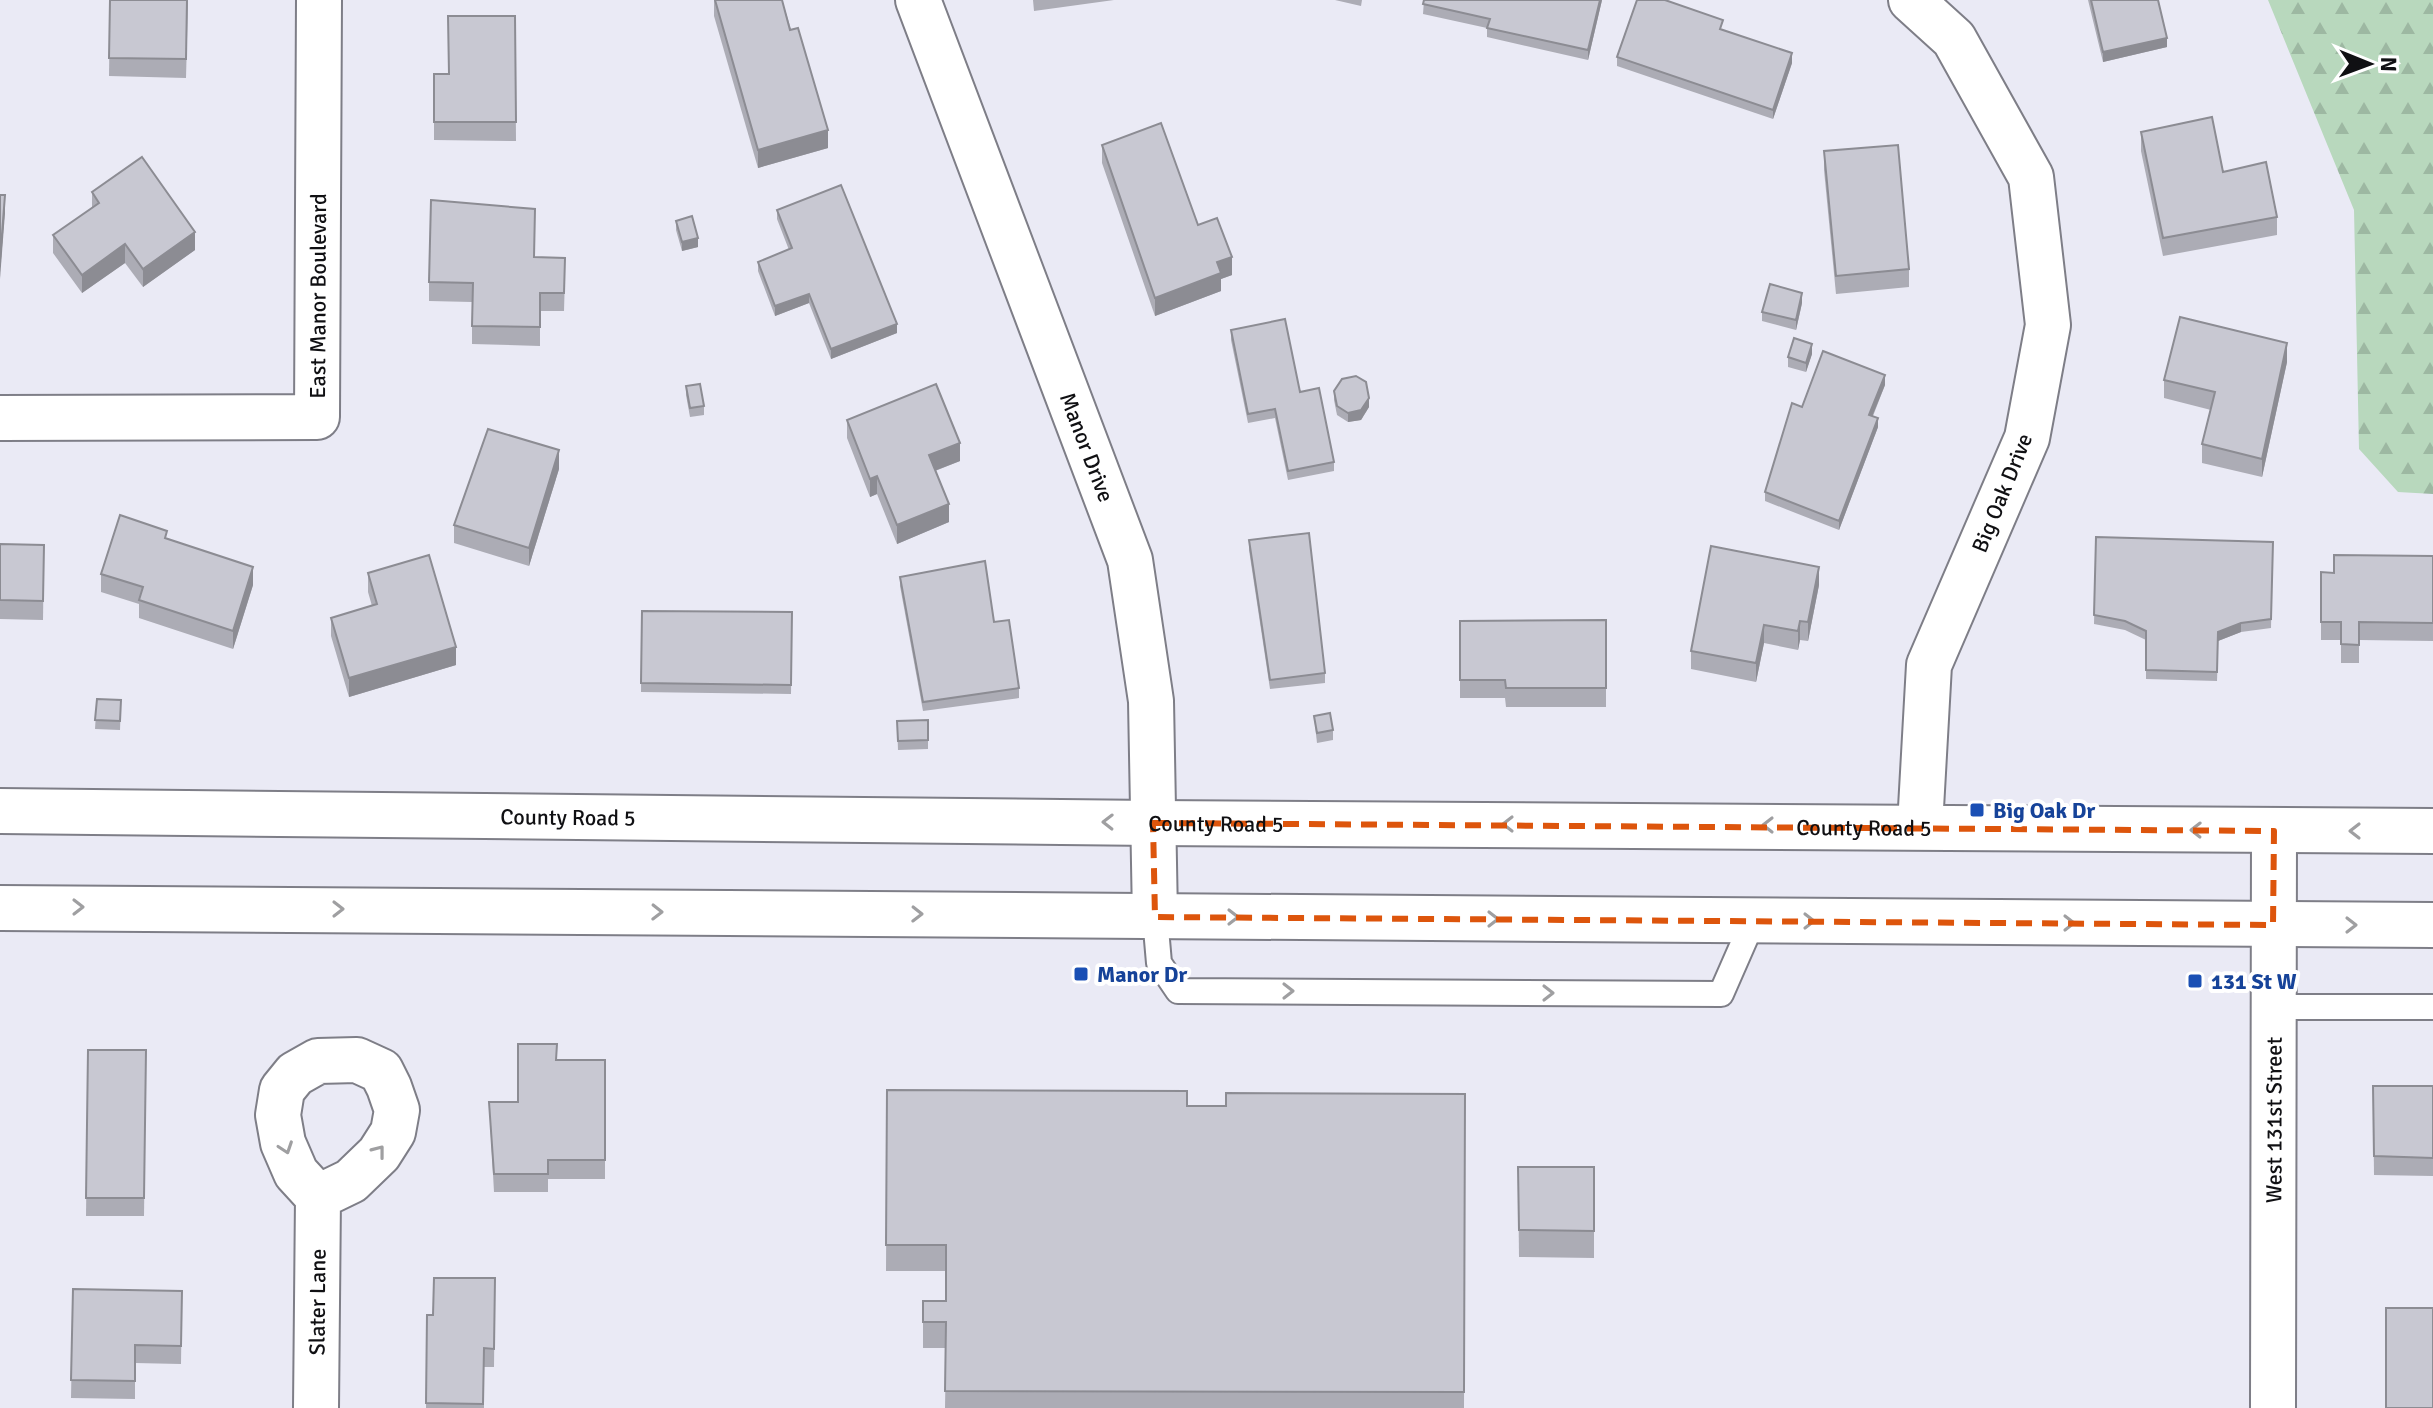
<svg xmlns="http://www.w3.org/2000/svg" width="2433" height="1408" font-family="Signika,sans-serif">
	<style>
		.forest { fill: url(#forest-firs) }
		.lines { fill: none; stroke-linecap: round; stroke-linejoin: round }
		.service-casing { stroke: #7e7e87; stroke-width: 28 }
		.minor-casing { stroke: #7e7e87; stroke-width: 48 }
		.secondary-casing { stroke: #7e7e87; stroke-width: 48 }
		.service { stroke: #fff; stroke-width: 24 }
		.minor { stroke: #fff; stroke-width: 44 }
		.secondary { stroke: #fff; stroke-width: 44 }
		.wall { fill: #acacb5 }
		.shaded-wall { fill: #8c8c93 }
		.building { fill: #c8c8d2; stroke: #8c8c93; stroke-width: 2 }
		.oneway { stroke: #9f9fa1 }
		.marked { fill: none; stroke: #dd550c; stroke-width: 6; stroke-dasharray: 16 10; stroke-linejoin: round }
		.transit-dot { fill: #1a4fb4; stroke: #fff; stroke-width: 3 }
		.labels { text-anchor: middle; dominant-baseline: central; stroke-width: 8; stroke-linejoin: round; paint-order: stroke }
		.street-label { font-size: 22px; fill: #101013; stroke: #fff }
		.transit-label { font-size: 22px; font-weight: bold; fill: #164399; stroke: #fff; text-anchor: start }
	</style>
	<defs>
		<pattern id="forest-firs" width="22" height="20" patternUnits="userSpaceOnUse" patternTransform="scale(2)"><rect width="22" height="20" fill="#b8d8bd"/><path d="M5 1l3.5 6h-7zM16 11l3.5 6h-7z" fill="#9db8a2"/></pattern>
	</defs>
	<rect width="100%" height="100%" fill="#eaeaf5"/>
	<path class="forest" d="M 2268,0 L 2433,0 L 2433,494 L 2398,492 L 2359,449 L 2354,210 Z"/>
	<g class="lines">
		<g class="service-casing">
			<g id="service">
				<path d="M 1155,917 L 1159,963 L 1178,991 L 1721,994 L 1753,921"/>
				<path d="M 2272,1007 L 2433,1007"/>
			</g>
		</g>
		<g class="minor-casing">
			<g id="minor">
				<path id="s1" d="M 918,0 L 1130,560 L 1151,701 L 1155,917"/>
				<path d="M 1911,0 L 1954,39 L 2031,177 L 2048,325 L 2027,438 L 1929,665 L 1920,826"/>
				<path id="s2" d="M 0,418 L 317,417 L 319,0"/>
				<path id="s3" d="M 316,1408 L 318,1197 L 296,1173 L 283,1143 L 278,1115 L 282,1090 L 295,1074 L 318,1061 L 357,1060 L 381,1071 L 389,1087 L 397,1110 L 393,1132 L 379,1154 L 351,1181 L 318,1197"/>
				<path id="s4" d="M 2273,1408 L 2274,831"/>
			</g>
		</g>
		<g class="secondary-casing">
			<g id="secondary">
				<path id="s5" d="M 0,811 L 1153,823 L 2433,831"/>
				<path d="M 0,908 L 2433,925"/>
			</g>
		</g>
		<use href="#service" class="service"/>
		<use href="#minor" class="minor"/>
		<use href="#secondary" class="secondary"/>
	</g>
	<g class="wall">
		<path d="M 110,0 L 188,0 L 186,78 L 109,76 Z"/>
		<path d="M 714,0 L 782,0 L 828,148 L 758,168 L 714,16 Z"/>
		<path d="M 1033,0 L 1114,0 L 1034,11 Z"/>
		<path d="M 1335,0 L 1362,0 L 1361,6 Z"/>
		<path d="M 1424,0 L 1602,0 L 1588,60 L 1487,37 L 1487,28 L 1423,14 Z"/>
		<path d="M 2088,0 L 2159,0 L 2158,0 L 2167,47 L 2103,62 Z"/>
		<path d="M 515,16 L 516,141 L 434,140 L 434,74 L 449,74 Z"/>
		<path d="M 1723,30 L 1792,63 L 1773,119 L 1617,66 L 1617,57 Z"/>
		<path d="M 2141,132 L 2277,217 L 2277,235 L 2163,256 L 2141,151 Z"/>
		<path d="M 1102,145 L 1198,225 L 1232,275 L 1221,279 L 1221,291 L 1155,316 L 1102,163 Z"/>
		<path d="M 1824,151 L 1909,269 L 1909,287 L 1836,294 L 1824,170 Z"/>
		<path d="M 92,192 L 195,250 L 143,287 L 125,263 L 82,293 L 53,253 L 53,235 L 92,208 Z"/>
		<path d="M 777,210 L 897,333 L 831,359 L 809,303 L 775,316 L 758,271 L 758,262 L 789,250 L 777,219 Z"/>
		<path d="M 676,221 L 698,247 L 682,251 L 676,230 Z"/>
		<path d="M 535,257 L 565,276 L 564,311 L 540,311 L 540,346 L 472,344 L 472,302 L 429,301 L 429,282 Z"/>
		<path d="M 1802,303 L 1796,330 L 1762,321 L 1762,312 Z"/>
		<path d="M 1231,330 L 1300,392 L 1334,462 L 1334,471 L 1288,480 L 1275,418 L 1248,423 L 1231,340 Z"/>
		<path d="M 1812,354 L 1806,372 L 1788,367 L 1788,357 Z"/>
		<path d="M 2287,362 L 2262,477 L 2202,463 L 2202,444 L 2211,410 L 2164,398 L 2164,380 Z"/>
		<path d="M 1885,385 L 1873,416 L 1878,427 L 1839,530 L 1765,501 L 1765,492 L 1802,407 Z"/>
		<path d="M 686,386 L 704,406 L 704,415 L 690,417 L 686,395 Z"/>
		<path d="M 1334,391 L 1369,407 L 1361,420 L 1348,422 L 1337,415 L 1334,400 Z"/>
		<path d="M 847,420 L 960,461 L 935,471 L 949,522 L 897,544 L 877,494 L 870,497 L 847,438 Z"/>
		<path d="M 559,469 L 529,566 L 454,543 L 454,525 Z"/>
		<path d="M 2096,537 L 2273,542 L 2271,628 L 2241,632 L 2218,641 L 2217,681 L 2146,679 L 2146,640 L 2125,630 L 2094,624 Z"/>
		<path d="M 167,539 L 253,585 L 233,649 L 139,618 L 139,604 L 101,592 L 101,574 Z"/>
		<path d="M 1249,540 L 1325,673 L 1325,683 L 1270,689 L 1249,550 Z"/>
		<path d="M 0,544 L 44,545 L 43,620 L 0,619 Z"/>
		<path d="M 2433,556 L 2433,641 L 2359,640 L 2359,663 L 2341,663 L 2341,640 L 2321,640 L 2321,572 L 2334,573 Z"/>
		<path d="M 368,573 L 456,665 L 349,697 L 331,636 L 331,618 L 372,606 L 368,592 Z"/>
		<path d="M 900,577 L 994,622 L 1019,688 L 1019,698 L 923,711 L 900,586 Z"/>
		<path d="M 1819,585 L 1808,641 L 1800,640 L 1798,650 L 1764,643 L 1756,682 L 1691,669 L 1691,651 Z"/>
		<path d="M 642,611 L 792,612 L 791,694 L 641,692 Z"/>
		<path d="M 1606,620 L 1606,707 L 1506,707 L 1505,698 L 1460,698 L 1460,621 Z"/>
		<path d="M 97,699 L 121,700 L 120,730 L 95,729 Z"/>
		<path d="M 1314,716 L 1333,730 L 1333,740 L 1317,743 Z"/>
		<path d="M 928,720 L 928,749 L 898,750 L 897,721 Z"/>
		<path d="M 88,1050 L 146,1050 L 144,1216 L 86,1216 Z"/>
		<path d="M 557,1060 L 605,1060 L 605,1179 L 548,1179 L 548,1192 L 494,1192 L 489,1102 L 518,1102 Z"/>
		<path d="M 2373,1086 L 2433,1086 L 2433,1176 L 2374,1175 Z"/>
		<path d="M 887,1090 L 1187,1106 L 1226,1106 L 1465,1094 L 1464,1408 L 945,1408 L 946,1348 L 923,1348 L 923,1301 L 946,1301 L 946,1271 L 886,1271 Z"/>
		<path d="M 1518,1167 L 1594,1167 L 1594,1258 L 1519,1257 Z"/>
		<path d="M 495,1278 L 494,1367 L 484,1367 L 484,1408 L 426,1408 L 427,1315 L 433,1315 Z"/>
		<path d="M 73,1289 L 182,1291 L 181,1364 L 135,1363 L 135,1399 L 71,1398 Z"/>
	</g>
	<g class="shaded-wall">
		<path d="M 1600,0 L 1602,0 L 1588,60 L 1588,50 Z"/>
		<path d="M 2167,38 L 2167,47 L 2103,62 L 2103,52 Z"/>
		<path d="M 1792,53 L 1792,63 L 1773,119 L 1773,110 Z"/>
		<path d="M 828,130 L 828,148 L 758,168 L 758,150 Z"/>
		<path d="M 5,195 L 5,213 L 0,279 L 0,260 Z"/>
		<path d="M 195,232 L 195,250 L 143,287 L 143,269 Z"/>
		<path d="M 698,238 L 698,247 L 682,251 L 682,242 Z"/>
		<path d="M 125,244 L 125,263 L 82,293 L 82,275 Z"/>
		<path d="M 1232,257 L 1232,275 L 1221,279 L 1221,291 L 1155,316 L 1155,298 L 1217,262 Z"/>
		<path d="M 1802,293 L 1802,303 L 1796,330 L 1796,320 Z"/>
		<path d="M 809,294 L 809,303 L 775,316 L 775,306 Z"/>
		<path d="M 897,324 L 897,333 L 831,359 L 831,349 Z"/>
		<path d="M 2287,343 L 2287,362 L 2262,477 L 2262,459 Z"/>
		<path d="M 1812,344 L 1812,354 L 1806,372 L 1806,363 Z"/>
		<path d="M 1885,375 L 1885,385 L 1869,424 L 1869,415 Z"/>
		<path d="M 1369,398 L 1369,407 L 1361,420 L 1348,422 L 1348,413 Z"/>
		<path d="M 1878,418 L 1878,427 L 1839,530 L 1839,521 Z"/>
		<path d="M 960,443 L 960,461 L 929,473 L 929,455 Z"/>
		<path d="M 559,450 L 559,469 L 529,566 L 529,548 Z"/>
		<path d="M 877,476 L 877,494 L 870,497 L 870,479 Z"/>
		<path d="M 949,504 L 949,522 L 897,544 L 897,525 Z"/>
		<path d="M 253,567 L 253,585 L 233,649 L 233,631 Z"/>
		<path d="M 1819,567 L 1819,585 L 1808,641 L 1808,622 Z"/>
		<path d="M 1800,621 L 1800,640 L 1798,650 L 1798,631 Z"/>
		<path d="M 2241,623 L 2241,632 L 2218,641 L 2217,681 L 2218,632 Z"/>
		<path d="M 1764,625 L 1764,643 L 1756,682 L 1756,663 Z"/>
		<path d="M 456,647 L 456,665 L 349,697 L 349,678 Z"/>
	</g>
	<g class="building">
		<path d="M 110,0 L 187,0 L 186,59 L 109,58 Z"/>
		<path d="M 715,0 L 782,0 L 790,30 L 798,28 L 828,130 L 758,150 Z"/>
		<path d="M 1424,0 L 1600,0 L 1588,50 L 1487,28 L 1490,19 L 1423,4 Z"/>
		<path d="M 1637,0 L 1665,0 L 1723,20 L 1720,29 L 1792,53 L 1773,110 L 1617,57 Z"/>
		<path d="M 2091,0 L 2158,0 L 2167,38 L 2103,52 Z"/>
		<path d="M 448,16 L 515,16 L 516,122 L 434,122 L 434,74 L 449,74 Z"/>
		<path d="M 2212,117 L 2223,172 L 2266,162 L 2277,217 L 2163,238 L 2141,132 Z"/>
		<path d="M 1161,123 L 1198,225 L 1217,218 L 1232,257 L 1217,262 L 1221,273 L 1155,298 L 1102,145 Z"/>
		<path d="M 1898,145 L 1909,269 L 1836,276 L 1824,151 Z"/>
		<path d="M 142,157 L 195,232 L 143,269 L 125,244 L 82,275 L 53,235 L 99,203 L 92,192 Z"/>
		<path d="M 841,185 L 897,324 L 831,349 L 809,294 L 775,306 L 758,262 L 792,248 L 777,210 Z"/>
		<path d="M 0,195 L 5,195 L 0,260 Z"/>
		<path d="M 431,200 L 535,209 L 534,257 L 565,258 L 564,293 L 540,293 L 540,327 L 472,326 L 473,283 L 429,282 Z"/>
		<path d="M 692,216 L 698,238 L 682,242 L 676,221 Z"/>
		<path d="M 1770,284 L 1802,293 L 1796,320 L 1762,312 Z"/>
		<path d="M 2180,317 L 2287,343 L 2262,459 L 2202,444 L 2215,392 L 2164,380 Z"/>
		<path d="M 1285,319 L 1300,392 L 1319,388 L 1334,462 L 1288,471 L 1275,409 L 1248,414 L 1231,330 Z"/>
		<path d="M 1794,338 L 1812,344 L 1806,363 L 1788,357 Z"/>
		<path d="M 1823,351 L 1885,375 L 1869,415 L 1878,418 L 1839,521 L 1765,492 L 1792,403 L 1802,407 Z"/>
		<path d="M 1356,376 L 1366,382 L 1369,398 L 1361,410 L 1348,413 L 1337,406 L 1334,391 L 1342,379 Z"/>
		<path d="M 700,384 L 704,406 L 690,408 L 686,386 Z"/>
		<path d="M 936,384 L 960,443 L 929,455 L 949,504 L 897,525 L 877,476 L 870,479 L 847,420 Z"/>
		<path d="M 488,429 L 559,450 L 529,548 L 454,525 Z"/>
		<path d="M 120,515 L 167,531 L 165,538 L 253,567 L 233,631 L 139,600 L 143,587 L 101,574 Z"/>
		<path d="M 1309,533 L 1325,673 L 1270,680 L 1249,540 Z"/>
		<path d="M 2096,537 L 2273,542 L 2271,619 L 2241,623 L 2218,632 L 2217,672 L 2146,670 L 2146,631 L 2125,621 L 2094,615 Z"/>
		<path d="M 0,544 L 44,545 L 43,601 L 0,600 Z"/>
		<path d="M 1711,546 L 1819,567 L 1808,622 L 1800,621 L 1798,631 L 1764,625 L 1756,663 L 1691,651 Z"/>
		<path d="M 429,555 L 456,647 L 349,678 L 331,618 L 377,604 L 368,573 Z"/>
		<path d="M 2334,555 L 2433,556 L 2433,623 L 2359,622 L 2359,645 L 2341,644 L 2341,622 L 2321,622 L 2321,572 L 2334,573 Z"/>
		<path d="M 985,561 L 994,622 L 1009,620 L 1019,688 L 923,702 L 900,577 Z"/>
		<path d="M 642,611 L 792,612 L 791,685 L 641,683 Z"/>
		<path d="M 1606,620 L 1606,688 L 1506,688 L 1505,680 L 1460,680 L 1460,621 Z"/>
		<path d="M 97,699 L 121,700 L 120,721 L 95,720 Z"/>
		<path d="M 1330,713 L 1333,730 L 1317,733 L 1314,716 Z"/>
		<path d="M 928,720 L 928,740 L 898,741 L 897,721 Z"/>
		<path d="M 518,1044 L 557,1044 L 556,1060 L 605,1060 L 605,1160 L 548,1160 L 548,1174 L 494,1174 L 489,1102 L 518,1102 Z"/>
		<path d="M 88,1050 L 146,1050 L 144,1198 L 86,1198 Z"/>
		<path d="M 2373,1086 L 2433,1086 L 2433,1158 L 2374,1156 Z"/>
		<path d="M 887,1090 L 1187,1091 L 1187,1106 L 1226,1106 L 1226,1093 L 1465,1094 L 1464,1392 L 945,1391 L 946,1322 L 923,1322 L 923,1301 L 946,1301 L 946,1245 L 886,1245 Z"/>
		<path d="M 1518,1167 L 1594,1167 L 1594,1231 L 1519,1230 Z"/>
		<path d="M 434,1278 L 495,1278 L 494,1349 L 484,1348 L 483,1404 L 426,1403 L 427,1315 L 433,1315 Z"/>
		<path d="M 73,1289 L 182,1291 L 181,1346 L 135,1345 L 135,1381 L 71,1380 Z"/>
		<rect x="2386" y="1308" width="47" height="100"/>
	</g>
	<defs><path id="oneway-chevron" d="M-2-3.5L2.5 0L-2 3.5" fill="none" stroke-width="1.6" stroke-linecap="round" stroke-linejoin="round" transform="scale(2)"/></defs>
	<g class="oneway">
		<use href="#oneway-chevron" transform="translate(1108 822) rotate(-179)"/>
		<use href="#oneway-chevron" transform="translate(1508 824) rotate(-180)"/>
		<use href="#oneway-chevron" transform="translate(1768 825) rotate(-180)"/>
		<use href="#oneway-chevron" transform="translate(2196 830) rotate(-179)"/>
		<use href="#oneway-chevron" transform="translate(2355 831) rotate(180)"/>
		<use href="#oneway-chevron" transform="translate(78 907)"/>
		<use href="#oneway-chevron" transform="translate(338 909)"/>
		<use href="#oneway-chevron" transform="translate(657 912) rotate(1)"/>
		<use href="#oneway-chevron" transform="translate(917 914) rotate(1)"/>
		<use href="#oneway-chevron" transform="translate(1233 917)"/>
		<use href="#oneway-chevron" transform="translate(1493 919)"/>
		<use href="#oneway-chevron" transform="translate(1809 921)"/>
		<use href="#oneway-chevron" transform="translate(2069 923)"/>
		<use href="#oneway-chevron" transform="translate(2351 925)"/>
		<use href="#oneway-chevron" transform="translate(1288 991)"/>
		<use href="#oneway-chevron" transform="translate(1548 993)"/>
		<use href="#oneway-chevron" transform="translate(286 1148) rotate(71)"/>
		<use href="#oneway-chevron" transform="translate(379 1151) rotate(-52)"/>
	</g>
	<path class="marked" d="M 1153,823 L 2274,831 L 2273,925 L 1155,917 Z"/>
	<g class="transit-dot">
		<rect x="1969" y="802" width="16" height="16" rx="4"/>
		<rect x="1073" y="966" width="16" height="16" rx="4"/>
		<rect x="2187" y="973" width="16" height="16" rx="4"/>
	</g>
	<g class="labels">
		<g class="street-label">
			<text stroke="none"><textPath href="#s2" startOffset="438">East Manor Boulevard</textPath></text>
			<text stroke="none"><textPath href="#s1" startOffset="478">Manor Drive</textPath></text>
			<text transform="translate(2002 493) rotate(-68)">Big Oak Drive</text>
			<text stroke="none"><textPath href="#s5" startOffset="568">County Road 5</textPath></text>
			<text stroke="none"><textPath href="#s5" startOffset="1216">County Road 5</textPath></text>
			<text stroke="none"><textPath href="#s5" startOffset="1864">County Road 5</textPath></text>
			<text stroke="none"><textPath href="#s4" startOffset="288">West 131st Street</textPath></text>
			<text stroke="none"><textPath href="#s3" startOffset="106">Slater Lane</textPath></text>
		</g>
		<g class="transit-label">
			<text x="1993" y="810">Big Oak Dr</text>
			<text x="1097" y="974">Manor Dr</text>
			<text x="2211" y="981">131 St W</text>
		</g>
	</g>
	<g transform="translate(2369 64) rotate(91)" stroke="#ffffff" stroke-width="6" paint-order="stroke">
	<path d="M0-6L14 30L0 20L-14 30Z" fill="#101013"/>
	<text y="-12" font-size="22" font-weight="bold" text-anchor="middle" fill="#101013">N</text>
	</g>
</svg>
